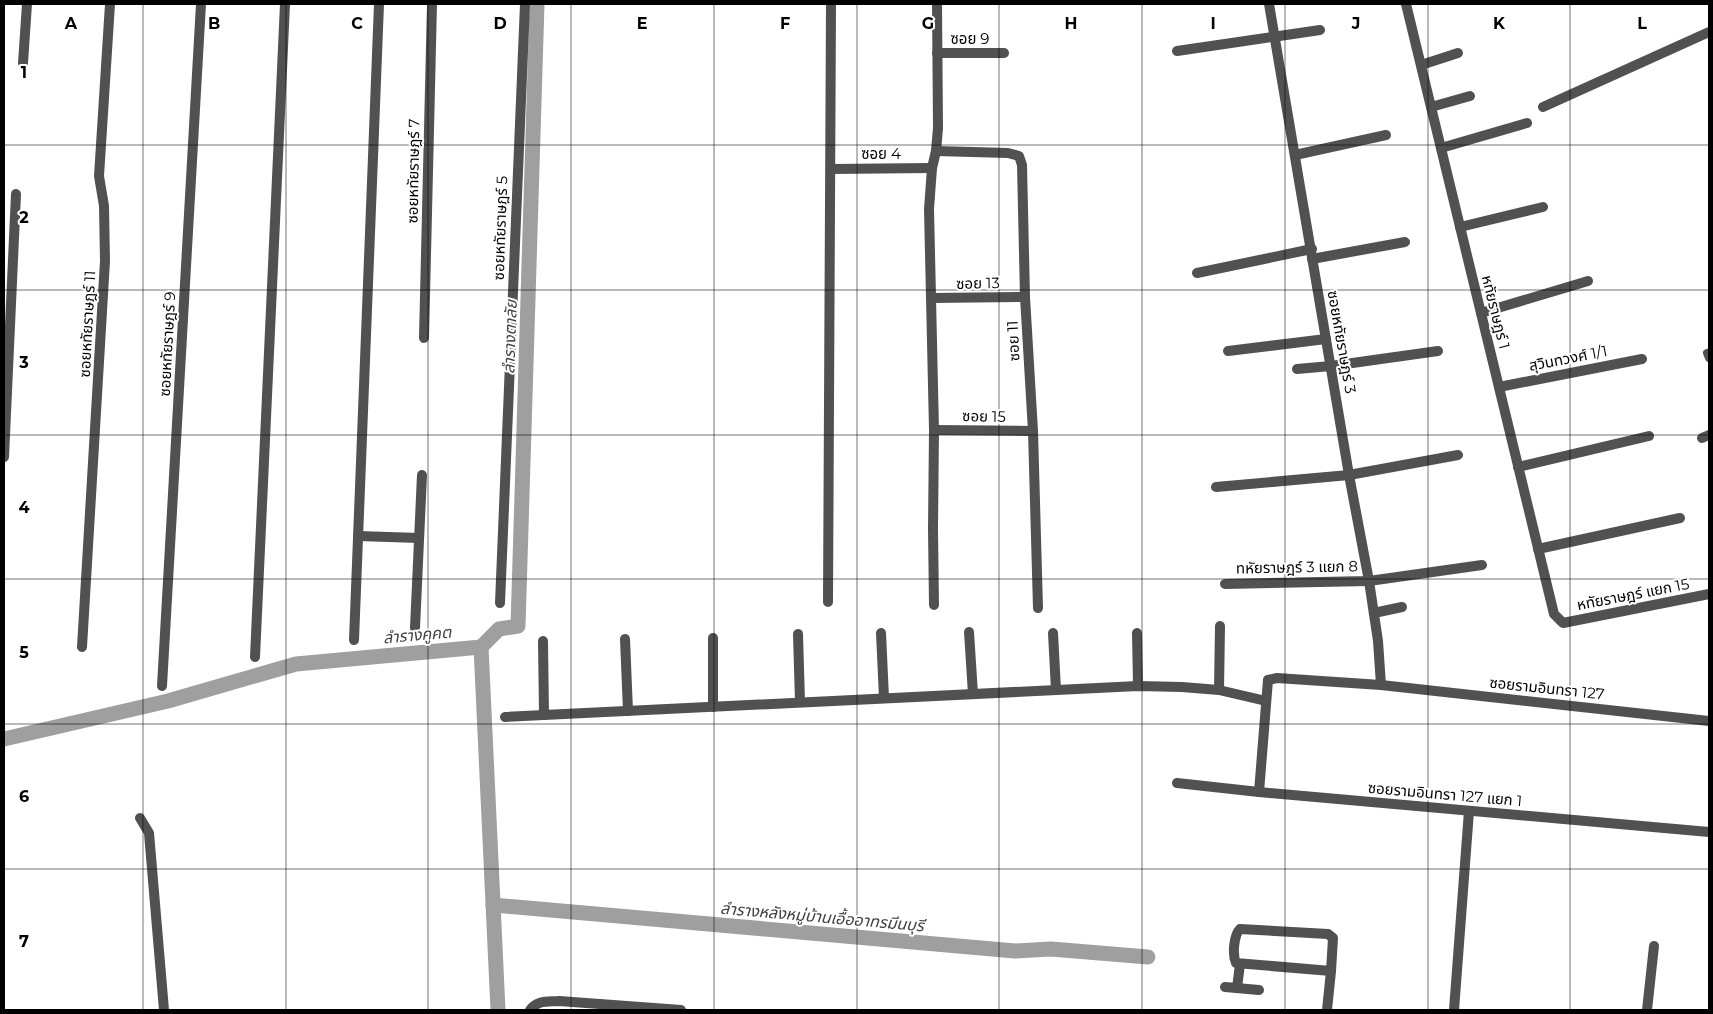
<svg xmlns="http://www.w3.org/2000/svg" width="1713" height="1014" font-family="Montserrat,'Noto Sans Thai',sans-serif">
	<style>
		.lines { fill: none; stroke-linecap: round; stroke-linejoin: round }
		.canal { stroke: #9f9f9f; stroke-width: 15 }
		.service { stroke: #515151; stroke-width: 8 }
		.minor { stroke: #515151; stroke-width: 10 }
		.grid { fill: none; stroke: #000; stroke-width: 1; stroke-opacity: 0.55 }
		.labels { text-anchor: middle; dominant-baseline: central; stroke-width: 4; stroke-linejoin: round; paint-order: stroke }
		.street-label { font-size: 15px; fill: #000; stroke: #fff }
		.water-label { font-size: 16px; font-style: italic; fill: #404040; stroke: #fff }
		.grid-label { font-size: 16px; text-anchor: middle; font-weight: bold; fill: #000; stroke: #fff; stroke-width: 4; stroke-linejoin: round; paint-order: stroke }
	</style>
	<rect width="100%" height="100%" fill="#fff"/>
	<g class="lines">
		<g class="canal">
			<path d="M 481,647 L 499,629 L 518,626 L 537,4"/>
			<path d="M 4,739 L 168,701 L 296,664 L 481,647 L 498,1010"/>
			<path d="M 493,905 L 1015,951 L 1051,949 L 1148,957"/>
		</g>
		<path class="service" d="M 1707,353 L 1709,358"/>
		<g class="minor">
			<path d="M 1269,4 L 1349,475 L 1369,581 L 1378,641 L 1381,685"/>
			<path d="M 1406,4 L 1554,614 L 1563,623 L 1709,594"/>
			<path d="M 1177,51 L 1320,30"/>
			<path d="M 937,53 L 1004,53"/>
			<path d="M 23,63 L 27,4"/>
			<path d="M 1421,65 L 1458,53"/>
			<path d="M 1431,107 L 1470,96"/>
			<path d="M 1543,107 L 1709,32"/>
			<path d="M 1441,148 L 1527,123"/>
			<path d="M 936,151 L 1008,153 L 1019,156 L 1022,165 L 1025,297 L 1033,431 L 1038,608"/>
			<path d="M 1295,155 L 1386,135"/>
			<path d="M 831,169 L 932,168"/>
			<path d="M 1460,227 L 1543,207"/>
			<path d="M 1312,259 L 1405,242"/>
			<path d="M 1197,273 L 1312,249"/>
			<path d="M 932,298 L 1025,297"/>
			<path d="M 1481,313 L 1588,281"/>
			<path d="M 424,338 L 432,4"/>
			<path d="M 1228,351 L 1326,339"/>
			<path d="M 1297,369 L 1331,366 L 1438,351"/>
			<path d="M 1499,387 L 1642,359"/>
			<path d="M 934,430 L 1033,431"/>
			<path d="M 1702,438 L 1709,435"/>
			<path d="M 4,457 L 16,194"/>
			<path d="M 1518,467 L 1649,436"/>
			<path d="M 1216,487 L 1349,475 L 1458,455"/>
			<path d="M 358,536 L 419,538"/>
			<path d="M 1538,549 L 1680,518"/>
			<path d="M 1225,584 L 1369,581 L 1482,565"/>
			<path d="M 828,602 L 831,4"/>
			<path d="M 500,603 L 525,4"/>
			<path d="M 934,605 L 933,529 L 934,430 L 929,209 L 932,168 L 936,151 L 938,128 L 937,4"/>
			<path d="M 1374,613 L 1402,607"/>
			<path d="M 415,628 L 422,475"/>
			<path d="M 969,632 L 973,694"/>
			<path d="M 881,633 L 884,698"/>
			<path d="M 1053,633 L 1056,690"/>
			<path d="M 1137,633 L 1138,686"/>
			<path d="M 798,634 L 800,702"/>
			<path d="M 713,638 L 713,707"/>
			<path d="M 625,639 L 628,711"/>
			<path d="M 354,640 L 379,4"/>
			<path d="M 543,641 L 544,715"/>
			<path d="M 82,647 L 105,261 L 104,206 L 99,176 L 110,4"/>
			<path d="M 255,657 L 285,4"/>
			<path d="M 162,686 L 201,4"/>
			<path d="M 1219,690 L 1220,626"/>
			<path d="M 505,717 L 1138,686 L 1182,687 L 1219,690 L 1266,701"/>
			<path d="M 1177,783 L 1259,792 L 1709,832"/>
			<path d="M 1259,792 L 1268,680 L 1277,678 L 1381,685 L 1709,721"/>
			<path d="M 140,818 L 149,833 L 164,1010"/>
			<path d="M 1240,929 L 1328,934 L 1333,938 L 1331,971 L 1236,963 C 1232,954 1234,935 1240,929 Z"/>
			<path d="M 1225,987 L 1259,990"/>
			<path d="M 1237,988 L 1240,964"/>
			<path d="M 530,1010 C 537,1000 548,1002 559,1001 L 681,1010"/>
			<path d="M 1327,1010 L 1331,971"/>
			<path d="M 1454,1010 L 1469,811"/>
			<path d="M 1647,1010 L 1654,946"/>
		</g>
	</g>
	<path class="grid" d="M 143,4 L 143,1010M 286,4 L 286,1010M 428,4 L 428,1010M 571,4 L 571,1010M 714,4 L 714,1010M 857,4 L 857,1010M 999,4 L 999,1010M 1142,4 L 1142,1010M 1285,4 L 1285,1010M 1428,4 L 1428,1010M 1570,4 L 1570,1010M 4,145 L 1709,145M 4,290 L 1709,290M 4,435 L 1709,435M 4,579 L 1709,579M 4,724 L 1709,724M 4,869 L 1709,869"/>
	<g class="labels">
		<g class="street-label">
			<text x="970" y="38">ซอย 9</text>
			<text x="881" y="153">ซอย 4</text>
			<text transform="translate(413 171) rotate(-89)">ซอยหทัยราษฎร์ 7</text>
			<text transform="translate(500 228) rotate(-88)">ซอยหทัยราษฎร์ 5</text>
			<text transform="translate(978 283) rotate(-1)">ซอย 13</text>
			<text transform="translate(1496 312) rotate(76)">หทัยราษฎร์ 1</text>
			<text transform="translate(87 324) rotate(-87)">ซอยหทัยราษฎร์ 11</text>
			<text transform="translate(1013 341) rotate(-93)">ซอย 11</text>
			<text transform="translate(1342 342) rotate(80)">ซอยหทัยราษฎร์ 3</text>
			<text transform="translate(167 344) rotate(-87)">ซอยหทัยราษฎร์ 9</text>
			<text transform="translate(1568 358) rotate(-11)">สุวินทวงศ์ 1/1</text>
			<text transform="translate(984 416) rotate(1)">ซอย 15</text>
			<text transform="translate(1297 567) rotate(-1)">ทหัยราษฎร์ 3 แยก 8</text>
			<text transform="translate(1633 594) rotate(-11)">หทัยราษฎร์ แยก 15</text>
			<text transform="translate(1547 688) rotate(6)">ซอยรามอินทรา 127</text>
			<text transform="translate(1445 794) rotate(5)">ซอยรามอินทรา 127 แยก 1</text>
		</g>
		<g class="water-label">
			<text transform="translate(510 337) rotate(-88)">ลำรางตาลัย</text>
			<text transform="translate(417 635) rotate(-5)">ลำรางคูคต</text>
			<text transform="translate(822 917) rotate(5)">ลำรางหลังหมู่บ้านเอื้ออาทรมีนบุรี</text>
		</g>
	</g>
	<g class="grid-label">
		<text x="71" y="29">A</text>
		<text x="214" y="29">B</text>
		<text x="357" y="29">C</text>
		<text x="500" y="29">D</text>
		<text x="642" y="29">E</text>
		<text x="785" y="29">F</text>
		<text x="928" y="29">G</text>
		<text x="1071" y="29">H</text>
		<text x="1213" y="29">I</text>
		<text x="1356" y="29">J</text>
		<text x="1499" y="29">K</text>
		<text x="1642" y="29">L</text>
		<text x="24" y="78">1</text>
		<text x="24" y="223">2</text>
		<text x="24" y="368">3</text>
		<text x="24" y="513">4</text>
		<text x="24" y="658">5</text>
		<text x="24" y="802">6</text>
		<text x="24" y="947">7</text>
	</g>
	<rect width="1713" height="1014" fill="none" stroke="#000000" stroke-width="10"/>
</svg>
